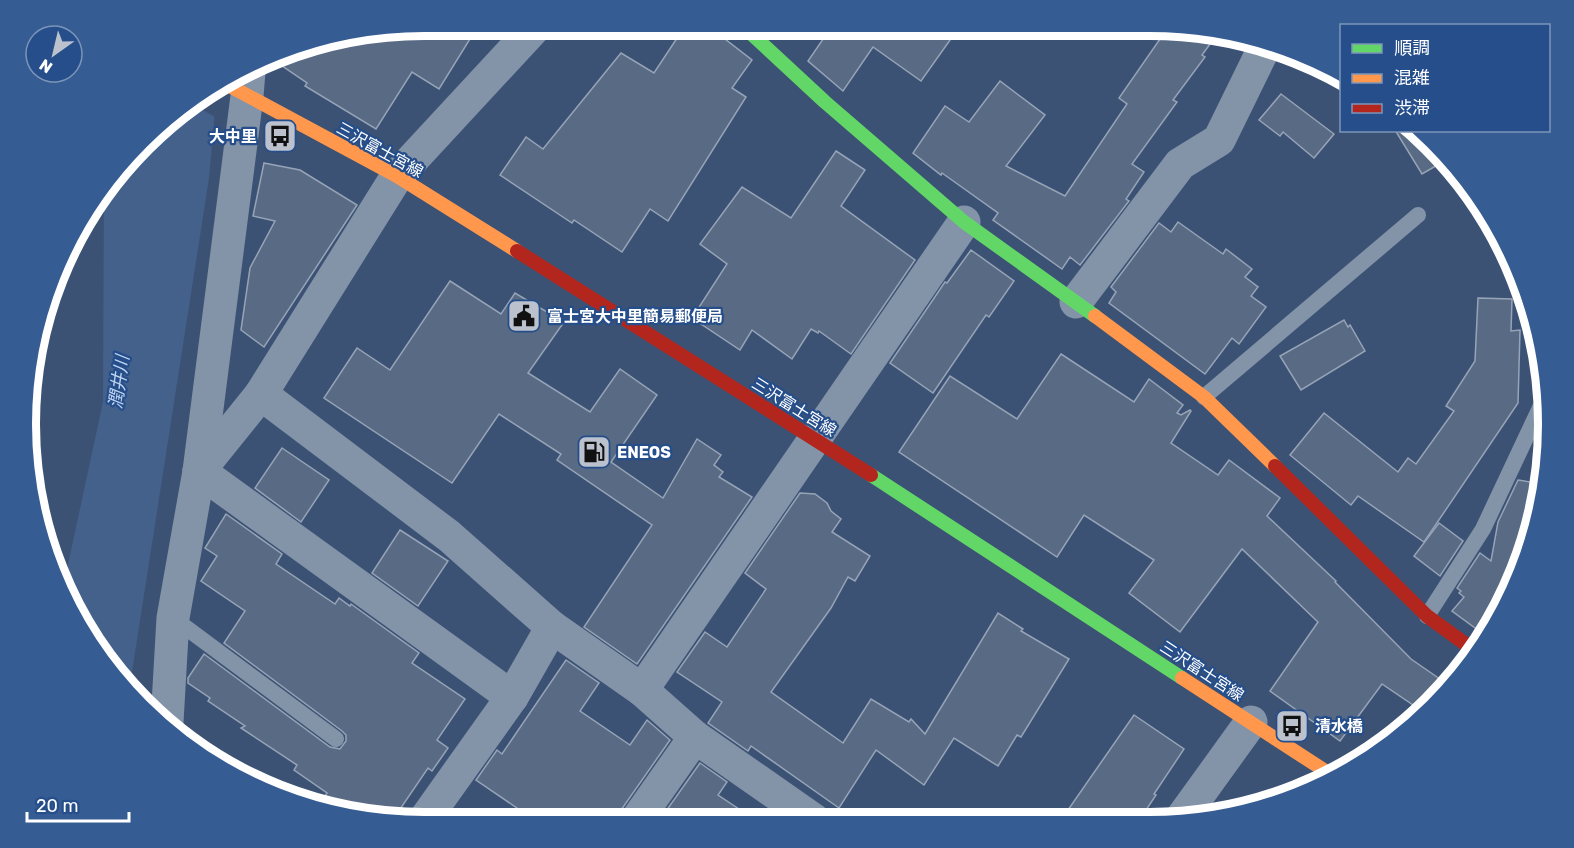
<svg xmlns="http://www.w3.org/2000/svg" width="1574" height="848" font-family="Rubik,'Noto Sans JP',sans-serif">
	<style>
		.water { fill: #44618c }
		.pier { fill: #3c5274 }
		.building { fill: #586a84; stroke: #97a4b7; stroke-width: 1.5 }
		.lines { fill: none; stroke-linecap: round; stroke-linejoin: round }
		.lane { stroke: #8393a8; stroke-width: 16 }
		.street { stroke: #8393a8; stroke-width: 33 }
		.fast { stroke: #63d668; stroke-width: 14 }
		.slow { stroke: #ff974d; stroke-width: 14 }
		.jam { stroke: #b3261e; stroke-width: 14 }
		.labels { text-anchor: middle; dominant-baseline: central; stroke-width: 4.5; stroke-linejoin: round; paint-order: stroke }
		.poi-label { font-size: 16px; font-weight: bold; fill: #fff; stroke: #254e8b; text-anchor: start }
		.street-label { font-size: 16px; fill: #fff; stroke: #254e8b }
		.water-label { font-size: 18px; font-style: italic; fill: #bed4f1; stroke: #254e8b }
		.rim { fill: none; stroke: #fff; stroke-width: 8 }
	</style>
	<rect width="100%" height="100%" fill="#3c5274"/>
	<path class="water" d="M 217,89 L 209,178 L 129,691 L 125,687 L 63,588 L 103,402 L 104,191 L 181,108 Z"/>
	<path class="pier" d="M 219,88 L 217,118 L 190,103 Z"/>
	<g class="building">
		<path d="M 424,26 L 478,26 L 439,89 L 412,72 L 376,129 L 305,86 L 307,83 L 272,59 L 296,47 Z"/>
		<path d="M 685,26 L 708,26 L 752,60 L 732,88 L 746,97 L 668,221 L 650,209 L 622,252 L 574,220 L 572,223 L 500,175 L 526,137 L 543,149 L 621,53 L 654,73 Z"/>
		<path d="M 832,26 L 960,26 L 921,81 L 873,47 L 843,91 L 808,61 Z"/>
		<path d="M 1169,26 L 1218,33 L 1202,55 L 1205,57 L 1173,100 L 1177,102 L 1132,164 L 1144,172 L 1126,199 L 1129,201 L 1080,265 L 1070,257 L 1062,269 L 993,220 L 998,213 L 942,173 L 941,175 L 913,153 L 945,106 L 969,122 L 1000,81 L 1045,115 L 1006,166 L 1065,196 L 1127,104 L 1119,98 Z"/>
		<path d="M 1281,94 L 1334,134 L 1314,158 L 1283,132 L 1280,136 L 1259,120 Z"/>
		<path d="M 1395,130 L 1418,130 L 1446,160 L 1422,174 Z"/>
		<path d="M 836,151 L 865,170 L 841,206 L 915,260 L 851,354 L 819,331 L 818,333 L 811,329 L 792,359 L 752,330 L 740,350 L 692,318 L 727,264 L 700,244 L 742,187 L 791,218 Z"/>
		<path d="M 264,163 L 300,170 L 357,205 L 264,347 L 241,330 L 250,268 L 275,221 L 253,216 Z"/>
		<path d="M 1178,222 L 1223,254 L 1226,249 L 1252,269 L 1245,277 L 1258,287 L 1251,296 L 1266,307 L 1239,344 L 1232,338 L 1205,374 L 1109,303 L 1116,292 L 1111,287 L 1159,223 L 1171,232 Z"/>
		<path d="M 971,250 L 1014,281 L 989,317 L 986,315 L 933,393 L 890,363 L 945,282 L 947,283 Z"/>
		<path d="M 450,281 L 501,314 L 515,293 L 564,322 L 528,373 L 590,412 L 620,369 L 657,395 L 611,462 L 663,498 L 697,439 L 721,455 L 714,465 L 723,472 L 719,477 L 752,497 L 637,664 L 584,627 L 652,525 L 557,460 L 561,454 L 499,414 L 452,483 L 324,398 L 357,348 L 390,370 Z"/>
		<path d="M 1478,298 L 1512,299 L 1511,331 L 1520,330 L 1518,403 L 1424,542 L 1358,496 L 1351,505 L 1290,455 L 1324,413 L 1398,472 L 1408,458 L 1416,464 L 1454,411 L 1446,406 L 1475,361 Z"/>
		<path d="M 1344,320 L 1348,327 L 1350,325 L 1365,351 L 1301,390 L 1280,356 Z"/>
		<path d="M 1061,354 L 1134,402 L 1149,379 L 1183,405 L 1177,413 L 1181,415 L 1190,410 L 1191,411 L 1171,443 L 1218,475 L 1229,460 L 1280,498 L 1267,516 L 1336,581 L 1335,582 L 1411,659 L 1450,686 L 1449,687 L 1422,711 L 1382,684 L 1340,741 L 1270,691 L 1318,622 L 1242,549 L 1180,632 L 1129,593 L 1154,560 L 1084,515 L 1057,557 L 899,452 L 950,376 L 1017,419 Z"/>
		<path d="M 282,448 L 329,480 L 301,522 L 255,488 Z"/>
		<path d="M 1518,480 L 1542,484 L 1539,501 L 1527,552 L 1495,623 L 1486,636 L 1452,611 L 1464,597 L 1459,593 L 1461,591 L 1457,588 L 1480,553 L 1491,561 L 1498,522 Z"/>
		<path d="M 800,493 L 815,494 L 827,503 L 831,511 L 841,519 L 832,532 L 870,556 L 855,581 L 848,577 L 831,608 L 771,692 L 843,743 L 871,699 L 909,722 L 911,719 L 925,734 L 998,613 L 1023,629 L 1021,631 L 1069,659 L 1021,737 L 1017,735 L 998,766 L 954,738 L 924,785 L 876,750 L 839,808 L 751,746 L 748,751 L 708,723 L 722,702 L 677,672 L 705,632 L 727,647 L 766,589 L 745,573 Z"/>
		<path d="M 226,514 L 282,554 L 276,564 L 335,604 L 339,598 L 350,606 L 351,604 L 419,653 L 412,663 L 465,699 L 437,740 L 448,748 L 432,771 L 428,768 L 392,821 L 340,812 L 323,799 L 327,793 L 294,770 L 297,765 L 241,728 L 245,726 L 208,701 L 210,698 L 188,683 L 188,678 L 204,654 L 330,747 L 340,749 L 346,741 L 346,735 L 342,731 L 224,643 L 245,611 L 201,581 L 217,556 L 205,548 Z"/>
		<path d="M 1439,523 L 1463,541 L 1440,576 L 1414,556 Z"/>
		<path d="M 400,530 L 448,561 L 418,606 L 372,573 Z"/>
		<path d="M 566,660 L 599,683 L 580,711 L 630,745 L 647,720 L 670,740 L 621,810 L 618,821 L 536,821 L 476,780 L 497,750 L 502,754 Z"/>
		<path d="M 1134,715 L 1184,749 L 1154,794 L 1156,795 L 1140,819 L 1061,820 Z"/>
		<path d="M 700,763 L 727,782 L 718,795 L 757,821 L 659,821 Z"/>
	</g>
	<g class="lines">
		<g class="lane">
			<path d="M 1204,397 L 1418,215"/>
			<path d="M 1427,616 L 1483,529 L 1547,393"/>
			<path d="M 173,618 L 336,739"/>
		</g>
		<g class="street">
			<path d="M 1076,302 L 1180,164 L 1219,140 L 1266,44"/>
			<path d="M 261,394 L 449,536 L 552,627 L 642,690 L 695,737 L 814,820"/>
			<path d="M 199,471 L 261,394 L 397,176 L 536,26"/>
			<path d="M 199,471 L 512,697"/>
			<path d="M 642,690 L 964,222"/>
			<path d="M 167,722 L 173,618 L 199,471 L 247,96 L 249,72"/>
			<path d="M 1181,819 L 1251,722"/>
			<path d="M 636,821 L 695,737"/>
			<path d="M 423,822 L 512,697 L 552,627"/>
		</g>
		<g class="fast">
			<path d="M 743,26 L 825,102 L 964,222 L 1095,316"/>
			<path d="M 871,475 L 1182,678"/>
		</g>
		<g class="slow">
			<path d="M 226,84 L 397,176 L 517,251"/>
			<path d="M 1095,316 L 1204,397 L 1275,466"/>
			<path d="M 1182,678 L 1333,776"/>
		</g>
		<g class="jam">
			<path d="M 517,251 L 871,475"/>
			<path d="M 1275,466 L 1427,616 L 1475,651"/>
		</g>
	</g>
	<defs>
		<g id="bus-square" transform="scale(1.725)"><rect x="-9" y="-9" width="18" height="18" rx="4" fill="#bbc2ce" stroke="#254e8b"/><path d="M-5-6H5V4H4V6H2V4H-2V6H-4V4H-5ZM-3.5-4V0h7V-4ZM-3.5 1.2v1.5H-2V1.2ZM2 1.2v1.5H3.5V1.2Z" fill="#111"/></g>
		<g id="civic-square" transform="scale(1.725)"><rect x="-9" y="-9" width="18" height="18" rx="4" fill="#bbc2ce" stroke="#254e8b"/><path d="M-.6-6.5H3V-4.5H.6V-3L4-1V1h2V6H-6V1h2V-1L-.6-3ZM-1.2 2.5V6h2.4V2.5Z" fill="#111"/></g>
		<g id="fuel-square" transform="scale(1.725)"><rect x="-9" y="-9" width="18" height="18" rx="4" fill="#bbc2ce" stroke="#254e8b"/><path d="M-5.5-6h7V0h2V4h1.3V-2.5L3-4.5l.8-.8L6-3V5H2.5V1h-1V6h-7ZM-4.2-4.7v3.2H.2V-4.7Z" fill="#111"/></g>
	</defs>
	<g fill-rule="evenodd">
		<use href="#bus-square" x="280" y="136"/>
		<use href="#civic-square" x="524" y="316"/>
		<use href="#fuel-square" x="594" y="452"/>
		<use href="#bus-square" x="1292" y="726"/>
	</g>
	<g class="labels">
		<g class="poi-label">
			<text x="257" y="136" text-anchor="end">大中里</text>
			<text x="547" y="316">富士宮大中里簡易郵便局</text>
			<text x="617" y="452">ENEOS</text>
			<text x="1315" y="726">清水橋</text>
		</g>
		<g class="street-label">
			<text transform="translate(380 150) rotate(29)">三沢富士宮線</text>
			<text transform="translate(794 407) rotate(32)">三沢富士宮線</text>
			<text transform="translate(1202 671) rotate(33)">三沢富士宮線</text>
		</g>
		<g class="water-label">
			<text transform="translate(119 382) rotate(-82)">潤井川</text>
		</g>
	</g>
	<path d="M0 0H1574V848H0ZM424 36H1150A388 388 0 0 1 1538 424V424A388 388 0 0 1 1150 812H424A388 388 0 0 1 36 424V424A388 388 0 0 1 424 36Z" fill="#365c94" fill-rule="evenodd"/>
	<path class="rim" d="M424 36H1150A388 388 0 0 1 1538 424V424A388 388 0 0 1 1150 812H424A388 388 0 0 1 36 424V424A388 388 0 0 1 424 36Z"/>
	<rect x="1340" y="24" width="210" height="108" fill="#254e8b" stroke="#7c95b9" stroke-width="1.5"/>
	<rect x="1352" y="44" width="30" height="9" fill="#63d668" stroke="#7c95b9" stroke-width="1.5"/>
	<text x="1394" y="54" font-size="18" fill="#ffffff">順調</text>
	<rect x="1352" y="74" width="30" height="9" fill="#ff974d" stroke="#7c95b9" stroke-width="1.5"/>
	<text x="1394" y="84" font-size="18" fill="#ffffff">混雑</text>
	<rect x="1352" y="104" width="30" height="9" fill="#b3261e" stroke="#7c95b9" stroke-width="1.5"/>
	<text x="1394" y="114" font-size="18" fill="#ffffff">渋滞</text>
	<g transform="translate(54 54) rotate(214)"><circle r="28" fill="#254e8b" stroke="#7c95b9" stroke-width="1.5"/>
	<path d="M0-4.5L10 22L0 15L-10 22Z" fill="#bbc2ce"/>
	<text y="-9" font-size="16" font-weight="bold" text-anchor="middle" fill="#ffffff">N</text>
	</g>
	<path d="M27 812v9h102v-9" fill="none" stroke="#ffffff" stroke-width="3"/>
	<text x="36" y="812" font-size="18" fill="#ffffff" stroke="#254e8b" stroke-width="4.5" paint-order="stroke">20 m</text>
</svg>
